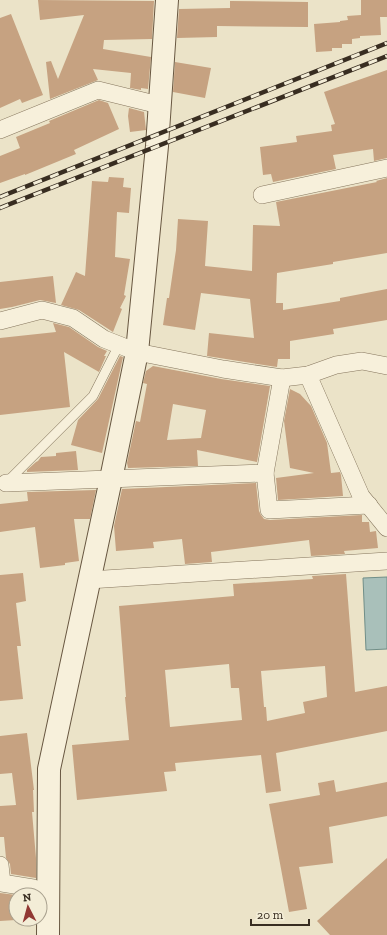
<svg xmlns="http://www.w3.org/2000/svg" width="387" height="935" font-family="'Zilla Slab',serif">
	<style>
		.water { fill: #a9c0ba; stroke: #708e88 }
		.building { fill: #c6a281; fill-rule: evenodd }
		.lines { fill: none; stroke-linecap: round; stroke-linejoin: round }
		.lane-casing { stroke: #86765e; stroke-width: 10 }
		.street-casing { stroke: #86765e; stroke-width: 18 }
		.secondary-casing { stroke: #685741; stroke-width: 24 }
		.lane { stroke: #f7f0db; stroke-width: 9 }
		.street { stroke: #f7f0db; stroke-width: 17 }
		.secondary { stroke: #f7f0db; stroke-width: 22 }
		.rail-casing { stroke: #382d21; stroke-width: 4.5 }
		.rail { stroke: #f3edd7; stroke-width: 3; stroke-dasharray: 9; stroke-linecap: butt }
	</style>
	<rect width="100%" height="100%" fill="#ebe3c8"/>
	<path class="water" d="M 387,577 L 387,649 L 366,650 L 363,578 Z"/>
	<g class="building">
		<path d="M 38,0 L 154,1 L 152,39 L 104,40 L 103,49 L 151,57 L 148,89 L 141,88 L 141,90 L 130,88 L 131,73 L 93,69 L 98,80 L 50,99 L 46,62 L 51,61 L 58,79 L 84,15 L 40,20 Z"/>
		<path d="M 361,0 L 387,0 L 387,17 L 380,17 L 381,35 L 360,36 L 360,38 L 352,39 L 352,44 L 342,44 L 342,48 L 332,48 L 332,51 L 316,52 L 314,24 L 340,22 L 340,21 L 348,20 L 347,16 L 361,15 Z"/>
		<path d="M 230,1 L 308,2 L 308,27 L 217,26 L 217,37 L 177,38 L 179,9 L 230,8 Z"/>
		<path d="M 11,14 L 43,95 L 22,103 L 20,99 L 0,108 L 0,18 Z"/>
		<path d="M 175,62 L 211,68 L 205,98 L 173,92 Z"/>
		<path d="M 387,70 L 387,158 L 374,161 L 373,149 L 333,155 L 336,169 L 273,182 L 271,174 L 263,175 L 260,147 L 297,142 L 296,136 L 332,131 L 331,125 L 335,124 L 324,92 Z"/>
		<path d="M 99,100 L 108,103 L 119,129 L 74,150 L 76,154 L 25,175 L 25,174 L 0,183 L 0,156 L 20,148 L 16,137 L 50,123 L 49,121 Z"/>
		<path d="M 129,108 L 144,112 L 146,130 L 130,132 L 128,116 Z"/>
		<path d="M 109,177 L 124,178 L 123,187 L 131,188 L 129,213 L 117,212 L 115,257 L 130,259 L 124,295 L 126,296 L 120,308 L 122,309 L 113,332 L 79,310 L 61,305 L 76,272 L 85,276 L 92,181 L 108,182 Z"/>
		<path d="M 387,178 L 387,253 L 333,262 L 333,264 L 277,273 L 276,303 L 283,303 L 283,310 L 340,301 L 340,298 L 387,289 L 387,320 L 333,329 L 334,334 L 290,341 L 290,359 L 278,359 L 277,367 L 207,356 L 209,333 L 254,338 L 250,299 L 201,293 L 195,330 L 163,325 L 167,298 L 169,298 L 176,250 L 178,219 L 208,221 L 205,266 L 252,271 L 253,225 L 280,226 L 276,202 L 377,182 L 376,181 Z"/>
		<path d="M 53,276 L 56,303 L 40,300 L 12,307 L 0,309 L 0,282 Z"/>
		<path d="M 53,323 L 69,327 L 98,347 L 107,351 L 104,356 L 106,356 L 99,372 L 64,352 L 70,407 L 0,415 L 0,338 L 56,332 Z"/>
		<path d="M 120,356 L 123,357 L 102,453 L 71,445 L 78,420 L 98,399 Z"/>
		<path d="M 153,366 L 221,379 L 270,386 L 257,462 L 197,450 L 198,466 L 128,468 L 127,463 L 136,421 L 140,422 L 147,384 L 143,383 L 146,371 ZM 173,404 L 206,410 L 201,438 L 167,440 Z"/>
		<path d="M 290,389 L 300,394 L 311,406 L 327,443 L 331,473 L 340,472 L 341,475 L 343,496 L 278,500 L 276,478 L 314,473 L 290,468 L 284,421 Z"/>
		<path d="M 76,451 L 78,470 L 27,472 L 27,470 L 36,462 L 38,461 L 41,457 L 56,456 L 56,453 Z"/>
		<path d="M 256,483 L 259,511 L 261,515 L 264,519 L 270,520 L 362,515 L 362,522 L 369,522 L 370,532 L 376,531 L 378,548 L 344,551 L 345,554 L 311,556 L 309,540 L 211,552 L 212,562 L 185,564 L 182,539 L 153,542 L 154,548 L 116,551 L 114,526 L 122,489 Z"/>
		<path d="M 96,490 L 90,519 L 74,519 L 79,561 L 65,563 L 65,565 L 40,568 L 35,527 L 0,532 L 0,504 L 28,501 L 27,492 Z"/>
		<path d="M 23,573 L 26,601 L 16,603 L 21,646 L 17,646 L 23,699 L 0,701 L 0,575 Z"/>
		<path d="M 346,574 L 355,692 L 387,686 L 387,731 L 276,753 L 281,791 L 266,793 L 261,755 L 175,763 L 176,771 L 164,772 L 167,791 L 77,800 L 72,745 L 129,740 L 125,697 L 126,697 L 119,606 L 234,596 L 233,584 L 313,579 L 312,576 ZM 229,664 L 231,688 L 239,688 L 242,720 L 170,727 L 165,670 ZM 325,666 L 327,697 L 303,702 L 305,713 L 267,721 L 266,707 L 264,707 L 261,671 Z"/>
		<path d="M 27,733 L 34,790 L 33,790 L 34,812 L 32,812 L 36,858 L 36,878 L 11,874 L 10,864 L 6,858 L 4,837 L 0,837 L 0,806 L 16,805 L 12,773 L 0,774 L 0,736 Z"/>
		<path d="M 334,780 L 336,792 L 387,782 L 387,816 L 329,827 L 333,863 L 299,867 L 307,909 L 289,912 L 269,804 L 320,795 L 318,783 Z"/>
		<path d="M 387,858 L 387,935 L 330,935 L 317,921 Z"/>
		<path d="M 0,893 L 16,895 L 16,920 L 0,921 Z"/>
	</g>
	<g class="lines">
		<g class="lane-casing">
			<path id="lane" d="M 7,482 L 93,396 L 119,345"/>
		</g>
		<g class="street-casing">
			<g id="street">
				<path d="M 0,130 L 98,90 L 159,105"/>
				<path d="M 262,195 L 387,168"/>
				<path d="M 0,321 L 42,310 L 73,318 L 104,339 L 137,352 L 223,369 L 282,378 L 308,375 L 336,365 L 362,361 L 387,366"/>
				<path d="M 308,375 L 361,496 L 387,528"/>
				<path d="M 265,473 L 269,510 L 369,505"/>
				<path d="M 6,483 L 265,473 L 282,378"/>
				<path d="M 89,580 L 387,561"/>
				<path d="M 0,865 L 2,883 L 33,888 L 48,894"/>
			</g>
		</g>
		<g class="secondary-casing">
			<path id="secondary" d="M 48,935 L 49,769 L 111,479 L 137,352 L 157,146 L 167,0"/>
		</g>
		<use href="#lane" class="lane"/>
		<use href="#street" class="street"/>
		<use href="#secondary" class="secondary"/>
		<g class="rail-casing">
			<g id="rail">
				<path d="M 0,197 L 387,43"/>
				<path d="M 0,208 L 387,56"/>
			</g>
		</g>
		<use href="#rail" class="rail"/>
	</g>
	<g transform="translate(28 907) rotate(354)"><circle r="19" fill="#f3edd7" stroke="#a8a08e"/>
	<path d="M0-3L7 15L0 10L-7 15Z" fill="#913833"/>
	<text y="-6" font-size="11" font-weight="bold" text-anchor="middle" fill="#382d21">N</text>
	</g>
	<path d="M251 919v6h58v-6" fill="none" stroke="#382d21" stroke-width="2"/>
	<text x="257" y="919" font-size="12" fill="#382d21" stroke="#f3edd7" stroke-width="3" paint-order="stroke">20 m</text>
</svg>
